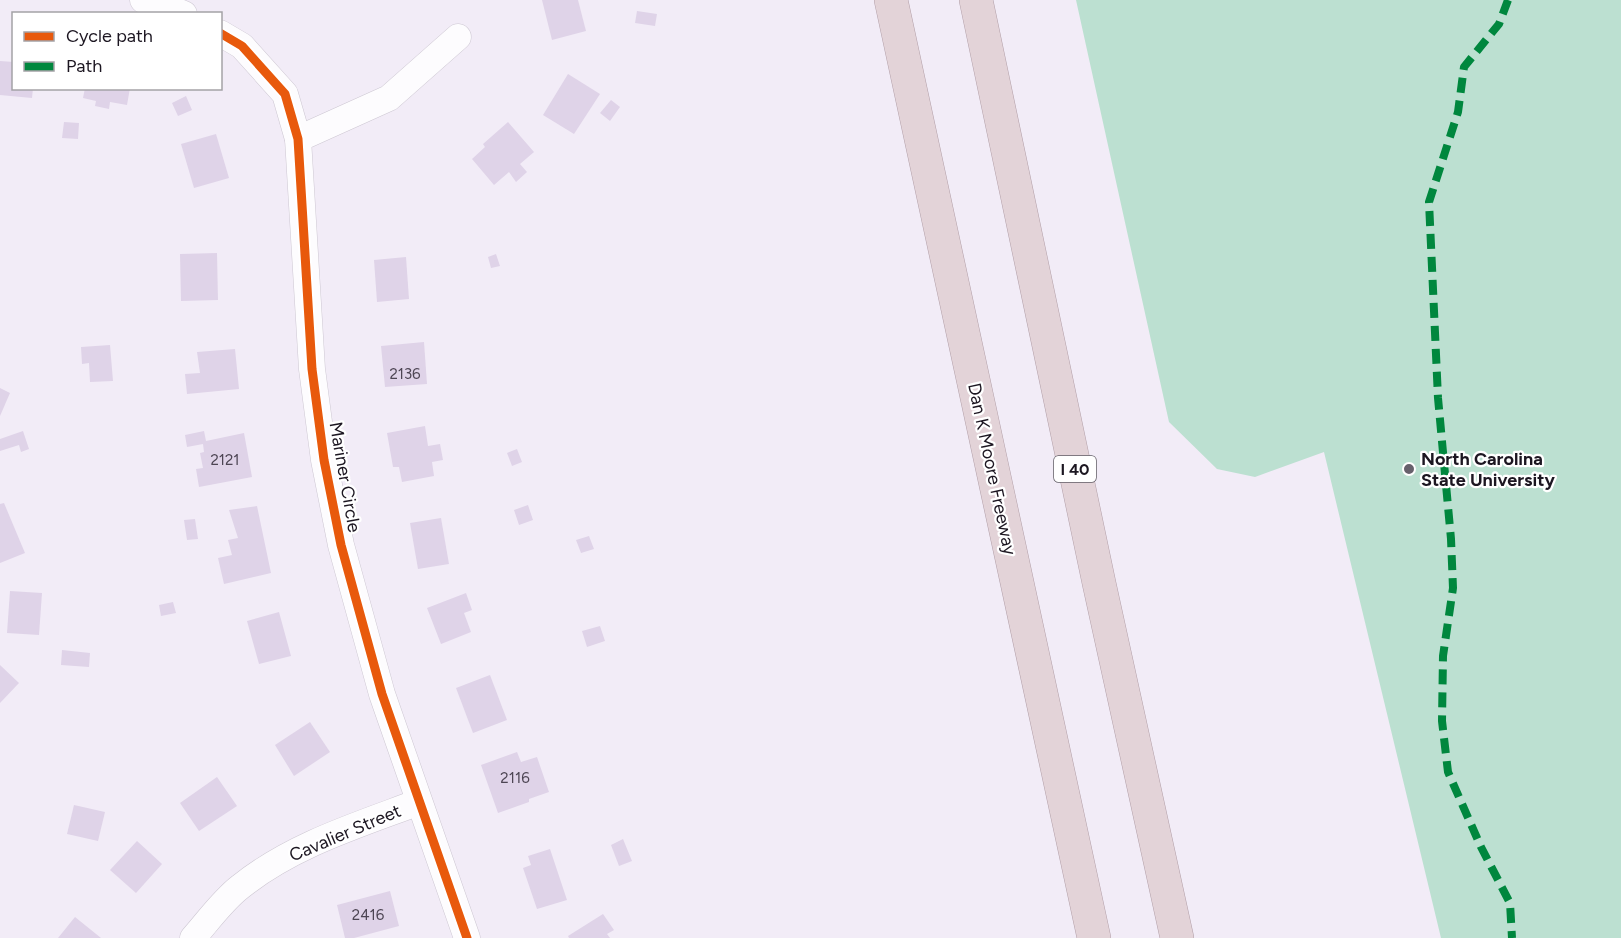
<svg xmlns="http://www.w3.org/2000/svg" width="1621" height="938" font-family="Figtree,sans-serif">
	<style>
		.green { fill: #bce0d1 }
		.building { fill: #dfd3e8 }
		.lines { fill: none; stroke-linecap: round; stroke-linejoin: round }
		.minor-casing { stroke: #cdc7d2; stroke-width: 27 }
		.highway-casing { stroke: #b29fa8; stroke-width: 34 }
		.minor { stroke: #fdfcfe; stroke-width: 26 }
		.highway { stroke: #e3d3d8; stroke-width: 33 }
		.quiet { stroke: #00873e; stroke-width: 8; stroke-dasharray: 15 8; stroke-linecap: butt }
		.cycleway-casing { stroke: #fff; stroke-width: 13 }
		.cycleway { stroke: #e8590c; stroke-width: 9 }
		.poi-dot { fill: #67616c; stroke: #fff; stroke-width: 2 }
		.labels { text-anchor: middle; dominant-baseline: central; stroke-width: 4.5; stroke-linejoin: round; paint-order: stroke }
		.number-label { font-size: 15px; fill: #4d4553 }
		.shield { fill: #fff; stroke: #605c64; stroke-width: 1.5 }
		.shield-label { font-size: 16px; font-weight: bold; fill: #1c1621 }
		.poi-label { font-size: 18px; font-weight: bold; fill: #1c1621; stroke: #fff; text-anchor: start }
		.street-label { font-size: 18px; fill: #1c1621; stroke: #fff }
	</style>
	<rect width="100%" height="100%" fill="#f2ecf7"/>
	<path class="green" d="M 1076,0 L 1621,0 L 1621,938 L 1441,938 L 1324,452 L 1255,477 L 1217,469 L 1169,422 Z"/>
	<g class="building">
		<path d="M 542,0 L 578,0 L 586,31 L 552,40 Z"/>
		<path d="M 637,11 L 657,14 L 655,26 L 635,23 Z"/>
		<path d="M 0,61 L 14,62 L 14,88 L 33,88 L 32,98 L 0,95 Z"/>
		<path d="M 568,74 L 600,94 L 574,134 L 543,115 Z"/>
		<path d="M 85,88 L 130,88 L 127,105 L 110,102 L 109,109 L 95,106 L 96,101 L 83,98 Z"/>
		<path d="M 186,96 L 192,110 L 178,116 L 172,103 Z"/>
		<path d="M 611,100 L 620,107 L 610,121 L 600,113 Z"/>
		<path d="M 64,122 L 79,123 L 78,139 L 62,138 Z"/>
		<path d="M 508,122 L 534,152 L 520,164 L 527,172 L 516,182 L 509,172 L 494,185 L 472,159 L 485,147 L 483,144 Z"/>
		<path d="M 216,134 L 229,178 L 194,188 L 181,144 Z"/>
		<path d="M 217,253 L 218,300 L 181,301 L 180,254 Z"/>
		<path d="M 496,254 L 500,266 L 491,268 L 488,257 Z"/>
		<path d="M 406,257 L 409,299 L 377,302 L 374,260 Z"/>
		<path d="M 424,342 L 427,384 L 385,387 L 381,346 Z"/>
		<path d="M 110,345 L 113,381 L 90,382 L 89,363 L 82,364 L 81,347 Z"/>
		<path d="M 235,349 L 239,389 L 187,394 L 185,374 L 200,373 L 197,352 Z"/>
		<path d="M 0,388 L 10,393 L 0,416 Z"/>
		<path d="M 425,426 L 428,446 L 440,444 L 443,460 L 432,462 L 434,476 L 402,482 L 399,467 L 393,467 L 387,433 Z"/>
		<path d="M 23,431 L 29,449 L 21,452 L 19,445 L 0,451 L 0,439 Z"/>
		<path d="M 204,431 L 206,441 L 244,433 L 252,477 L 199,487 L 196,469 L 203,468 L 200,453 L 204,452 L 203,444 L 187,447 L 185,435 Z"/>
		<path d="M 517,449 L 522,462 L 512,466 L 507,453 Z"/>
		<path d="M 4,503 L 25,553 L 0,563 L 0,504 Z"/>
		<path d="M 528,505 L 533,520 L 519,525 L 514,510 Z"/>
		<path d="M 257,506 L 271,573 L 224,584 L 218,558 L 232,555 L 228,540 L 238,538 L 229,510 Z"/>
		<path d="M 441,518 L 449,564 L 418,569 L 410,523 Z"/>
		<path d="M 195,519 L 198,539 L 187,540 L 184,520 Z"/>
		<path d="M 589,536 L 594,549 L 581,553 L 576,540 Z"/>
		<path d="M 10,591 L 42,593 L 39,635 L 7,633 Z"/>
		<path d="M 466,593 L 472,610 L 464,613 L 471,632 L 441,644 L 427,608 Z"/>
		<path d="M 173,602 L 176,613 L 161,616 L 159,605 Z"/>
		<path d="M 279,612 L 291,656 L 259,664 L 247,621 Z"/>
		<path d="M 600,626 L 605,641 L 587,647 L 582,631 Z"/>
		<path d="M 62,650 L 90,653 L 89,667 L 61,665 Z"/>
		<path d="M 0,665 L 19,683 L 0,703 Z"/>
		<path d="M 490,675 L 507,720 L 473,733 L 456,688 Z"/>
		<path d="M 310,722 L 330,752 L 294,776 L 275,745 Z"/>
		<path d="M 517,752 L 521,762 L 537,757 L 549,792 L 529,799 L 529,802 L 498,813 L 481,765 Z"/>
		<path d="M 217,777 L 237,806 L 199,831 L 180,803 Z"/>
		<path d="M 74,805 L 105,812 L 98,841 L 67,834 Z"/>
		<path d="M 623,839 L 632,861 L 619,866 L 611,845 Z"/>
		<path d="M 137,841 L 162,864 L 136,893 L 110,870 Z"/>
		<path d="M 550,849 L 567,900 L 537,909 L 523,868 L 531,865 L 528,856 Z"/>
		<path d="M 390,891 L 399,926 L 354,938 L 345,938 L 337,905 Z"/>
		<path d="M 603,914 L 614,930 L 607,934 L 610,938 L 569,938 L 568,936 Z"/>
		<path d="M 75,917 L 101,938 L 58,938 Z"/>
	</g>
	<g class="lines">
		<g class="minor-casing">
			<g id="minor">
				<path d="M 143,0 L 157,3 L 184,14"/>
				<path d="M 220,33 L 242,46 L 285,94 L 298,139 L 312,369 L 324,460 L 341,545 L 382,694 L 467,938"/>
				<path d="M 298,139 L 389,98 L 458,37"/>
				<path d="M 193,938 C 208,921 223,900 240,887 C 292,845 358,825 419,802"/>
			</g>
		</g>
		<g class="highway-casing">
			<g id="highway">
				<path d="M 891,0 L 1094,938"/>
				<path d="M 976,0 L 1099,583 L 1177,938"/>
			</g>
		</g>
		<use href="#minor" class="minor"/>
		<use href="#highway" class="highway"/>
		<path class="quiet" d="M 1508,0 L 1499,24 L 1464,67 L 1458,112 L 1429,202 L 1438,398 L 1451,539 L 1453,588 L 1443,656 L 1442,721 L 1448,772 L 1481,847 L 1510,903 L 1512,938"/>
		<g class="cycleway-casing">
			<path id="cycleway" d="M 220,33 L 242,46 L 285,94 L 298,139 L 312,369 L 324,460 L 341,545 L 382,694 L 467,938"/>
		</g>
		<use href="#cycleway" class="cycleway"/>
	</g>
	<circle class="poi-dot" cx="1409" cy="469" r="6"/>
	<g class="labels">
		<g class="number-label">
			<text x="405" y="374">2136</text>
			<text x="225" y="460">2121</text>
			<text x="515" y="778">2116</text>
			<text x="368" y="915">2416</text>
		</g>
		<rect class="shield" x="1054" y="456" width="42" height="26" rx="4.5"/>
		<g class="shield-label">
			<text x="1075" y="469">I 40</text>
		</g>
		<g class="poi-label">
			<text x="1421" y="459">North Carolina<tspan x="1421" dy="21">State University</tspan></text>
		</g>
		<g class="street-label">
			<text transform="translate(992 469) rotate(78)">Dan K Moore Freeway</text>
			<text transform="translate(345 477) rotate(80)">Mariner Circle</text>
			<text transform="translate(345 833) rotate(-23)">Cavalier Street</text>
		</g>
	</g>
	<rect x="12" y="12" width="210" height="78" fill="#ffffff" stroke="#a4a2a6" stroke-width="1.5"/>
	<rect x="24" y="32" width="30" height="9" fill="#e8590c" stroke="#a4a2a6" stroke-width="1.5"/>
	<text x="66" y="42" font-size="18" fill="#1c1621">Cycle path</text>
	<rect x="24" y="62" width="30" height="9" fill="#00873e" stroke="#a4a2a6" stroke-width="1.5"/>
	<text x="66" y="72" font-size="18" fill="#1c1621">Path</text>
</svg>
